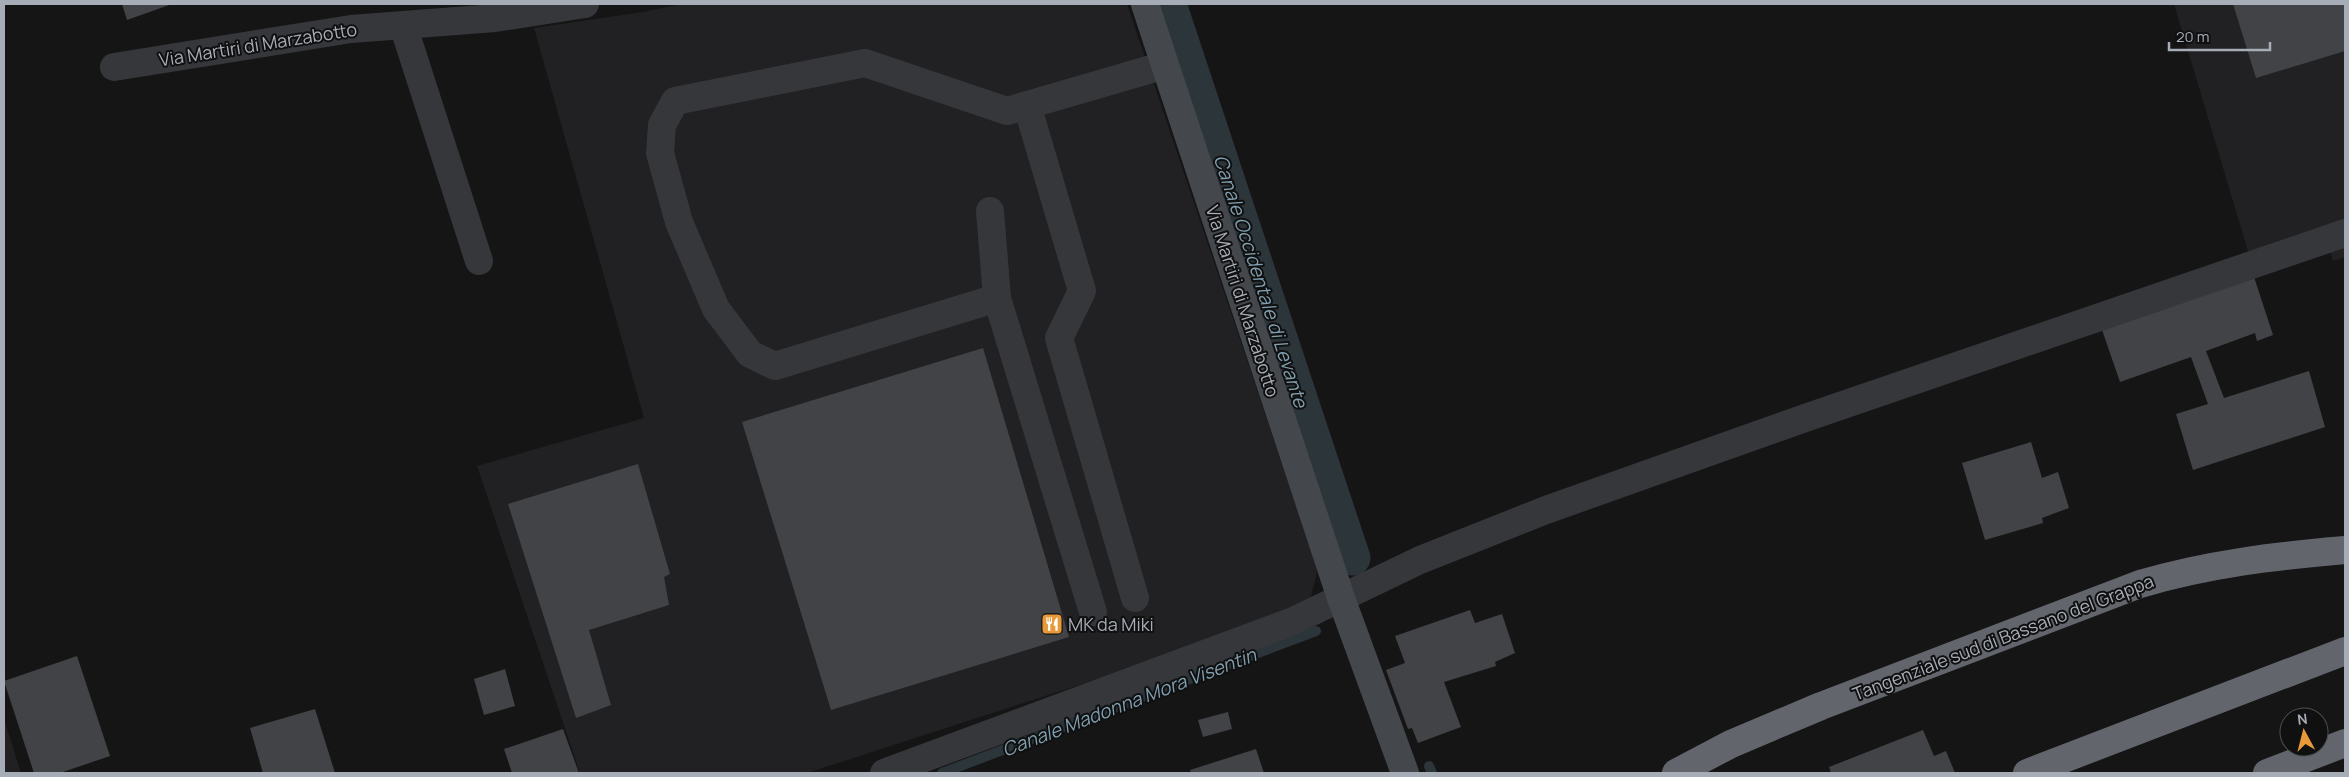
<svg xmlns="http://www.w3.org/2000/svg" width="2349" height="777" font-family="Manrope,sans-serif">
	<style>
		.built { fill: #212123 }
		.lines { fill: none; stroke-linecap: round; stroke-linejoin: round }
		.stream { stroke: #2c353a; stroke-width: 10 }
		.canal { stroke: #2c353a; stroke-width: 35 }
		.building { fill: #414346 }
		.street { stroke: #36373b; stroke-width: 28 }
		.secondary { stroke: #44474b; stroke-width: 28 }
		.highway { stroke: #62666c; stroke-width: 28 }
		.labels { text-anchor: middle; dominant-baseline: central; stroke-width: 4; stroke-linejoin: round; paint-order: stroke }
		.street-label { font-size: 18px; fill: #a7adb6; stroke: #101011 }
		.poi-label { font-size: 18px; fill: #a7adb6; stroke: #101011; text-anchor: start }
		.water-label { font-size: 19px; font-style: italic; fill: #809faf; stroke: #101011 }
	</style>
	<rect width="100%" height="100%" fill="#151516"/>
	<g class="built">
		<path d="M 682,4 L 1127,4 L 1315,562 L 1317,573 L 1311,596 L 1304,604 L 1271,623 L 807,773 L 580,773 L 477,466 L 644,418 L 534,28 L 643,12 Z"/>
		<path d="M 2174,4 L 2345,4 L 2345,257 L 2333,261 L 2330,251 L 2250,258 Z"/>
		<path d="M 4,719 L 21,773 L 4,773 Z"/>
	</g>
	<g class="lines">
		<g class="stream">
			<path d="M 1429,766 L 1432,773"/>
			<path d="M 942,773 L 1316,631"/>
		</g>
		<path class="canal" d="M 1169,4 L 1353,558"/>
	</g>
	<g class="building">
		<path d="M 122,4 L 172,4 L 127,20 Z"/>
		<path d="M 2233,4 L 2345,4 L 2345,51 L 2256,78 Z"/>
		<path d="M 2254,277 L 2273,335 L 2257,341 L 2255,333 L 2206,351 L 2224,398 L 2309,371 L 2325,427 L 2193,470 L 2176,414 L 2208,404 L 2191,357 L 2120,382 L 2100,324 Z"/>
		<path d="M 983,348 L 1069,637 L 831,710 L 742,422 Z"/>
		<path d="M 2031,442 L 2042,478 L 2058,472 L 2069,508 L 2042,518 L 2043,523 L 1985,540 L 1962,463 Z"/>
		<path d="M 638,464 L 670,574 L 664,577 L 669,605 L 589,630 L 611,705 L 576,718 L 508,504 Z"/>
		<path d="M 1470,610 L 1475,623 L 1502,614 L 1515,653 L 1495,662 L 1496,666 L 1444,682 L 1461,727 L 1418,743 L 1412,728 L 1408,729 L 1386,670 L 1405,663 L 1395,636 Z"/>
		<path d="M 77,656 L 110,756 L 60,773 L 34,773 L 4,681 Z"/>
		<path d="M 505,669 L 515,706 L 484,715 L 474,679 Z"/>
		<path d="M 315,709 L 335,773 L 263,773 L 250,728 Z"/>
		<path d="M 1228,712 L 1232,729 L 1203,737 L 1198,720 Z"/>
		<path d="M 563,729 L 579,773 L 512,773 L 504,749 Z"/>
		<path d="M 1923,730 L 1934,756 L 1946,751 L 1955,773 L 1831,773 L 1829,767 Z"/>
		<path d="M 1256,749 L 1264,773 L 1191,773 L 1190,770 Z"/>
	</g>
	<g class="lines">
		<g class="street">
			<path d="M 403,25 L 479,261"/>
			<path d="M 114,67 L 351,29 L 495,18 L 585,4"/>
			<path d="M 1027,105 L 1082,291 L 1059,338 L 1135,598"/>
			<path d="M 990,211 L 997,298 L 775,366 L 750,354 L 716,309 L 679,222 L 660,153 L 662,125 L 675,101 L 865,63 L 1007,111 L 1165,65"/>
			<path d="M 997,298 L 1093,612"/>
			<path d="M 884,773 L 1291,622 L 1420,560 L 1546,510 L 1808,417 L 2345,233"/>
		</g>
		<path class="secondary" d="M 1145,4 L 1341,598 L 1405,773"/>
		<g class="highway">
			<path d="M 1676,773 L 1731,744 L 1821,706 L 2140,584 C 2208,564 2275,556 2345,550"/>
			<path d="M 2027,773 L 2345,651"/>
			<path d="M 2267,773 L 2345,743"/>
		</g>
	</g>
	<defs>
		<g id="restaurant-square" transform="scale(1.125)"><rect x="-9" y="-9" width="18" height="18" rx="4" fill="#e89a3b" stroke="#101011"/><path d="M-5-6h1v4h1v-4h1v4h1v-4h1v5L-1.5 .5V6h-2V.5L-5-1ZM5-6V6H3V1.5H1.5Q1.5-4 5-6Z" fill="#fff"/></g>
	</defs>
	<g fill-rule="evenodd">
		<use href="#restaurant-square" x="1052" y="624"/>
	</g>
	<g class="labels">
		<g class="street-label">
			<text transform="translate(258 44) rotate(-9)">Via Martiri di Marzabotto</text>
			<text transform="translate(1243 301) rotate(72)">Via Martiri di Marzabotto</text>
			<text transform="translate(2003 637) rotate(-21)">Tangenziale sud di Bassano del Grappa</text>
		</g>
		<g class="poi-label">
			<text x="1068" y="624">MK da Miki</text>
		</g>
		<g class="water-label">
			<text transform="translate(1261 281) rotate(72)">Canale Occidentale di Levante</text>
			<text transform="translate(1129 702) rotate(-21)">Canale Madonna Mora Visentin</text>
		</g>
	</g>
	<rect width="2349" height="777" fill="none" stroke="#a7adb6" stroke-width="10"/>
	<g transform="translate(2304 732) rotate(353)"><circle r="24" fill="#101011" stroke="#4c4f53"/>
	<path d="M0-4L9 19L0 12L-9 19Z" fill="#e89a3b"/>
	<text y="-8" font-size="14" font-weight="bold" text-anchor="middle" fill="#a7adb6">N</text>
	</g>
	<path d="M2169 42v8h101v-8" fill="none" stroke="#a7adb6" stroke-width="2.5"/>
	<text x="2176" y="42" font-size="15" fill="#a7adb6" stroke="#101011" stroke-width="4" paint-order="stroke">20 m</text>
</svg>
